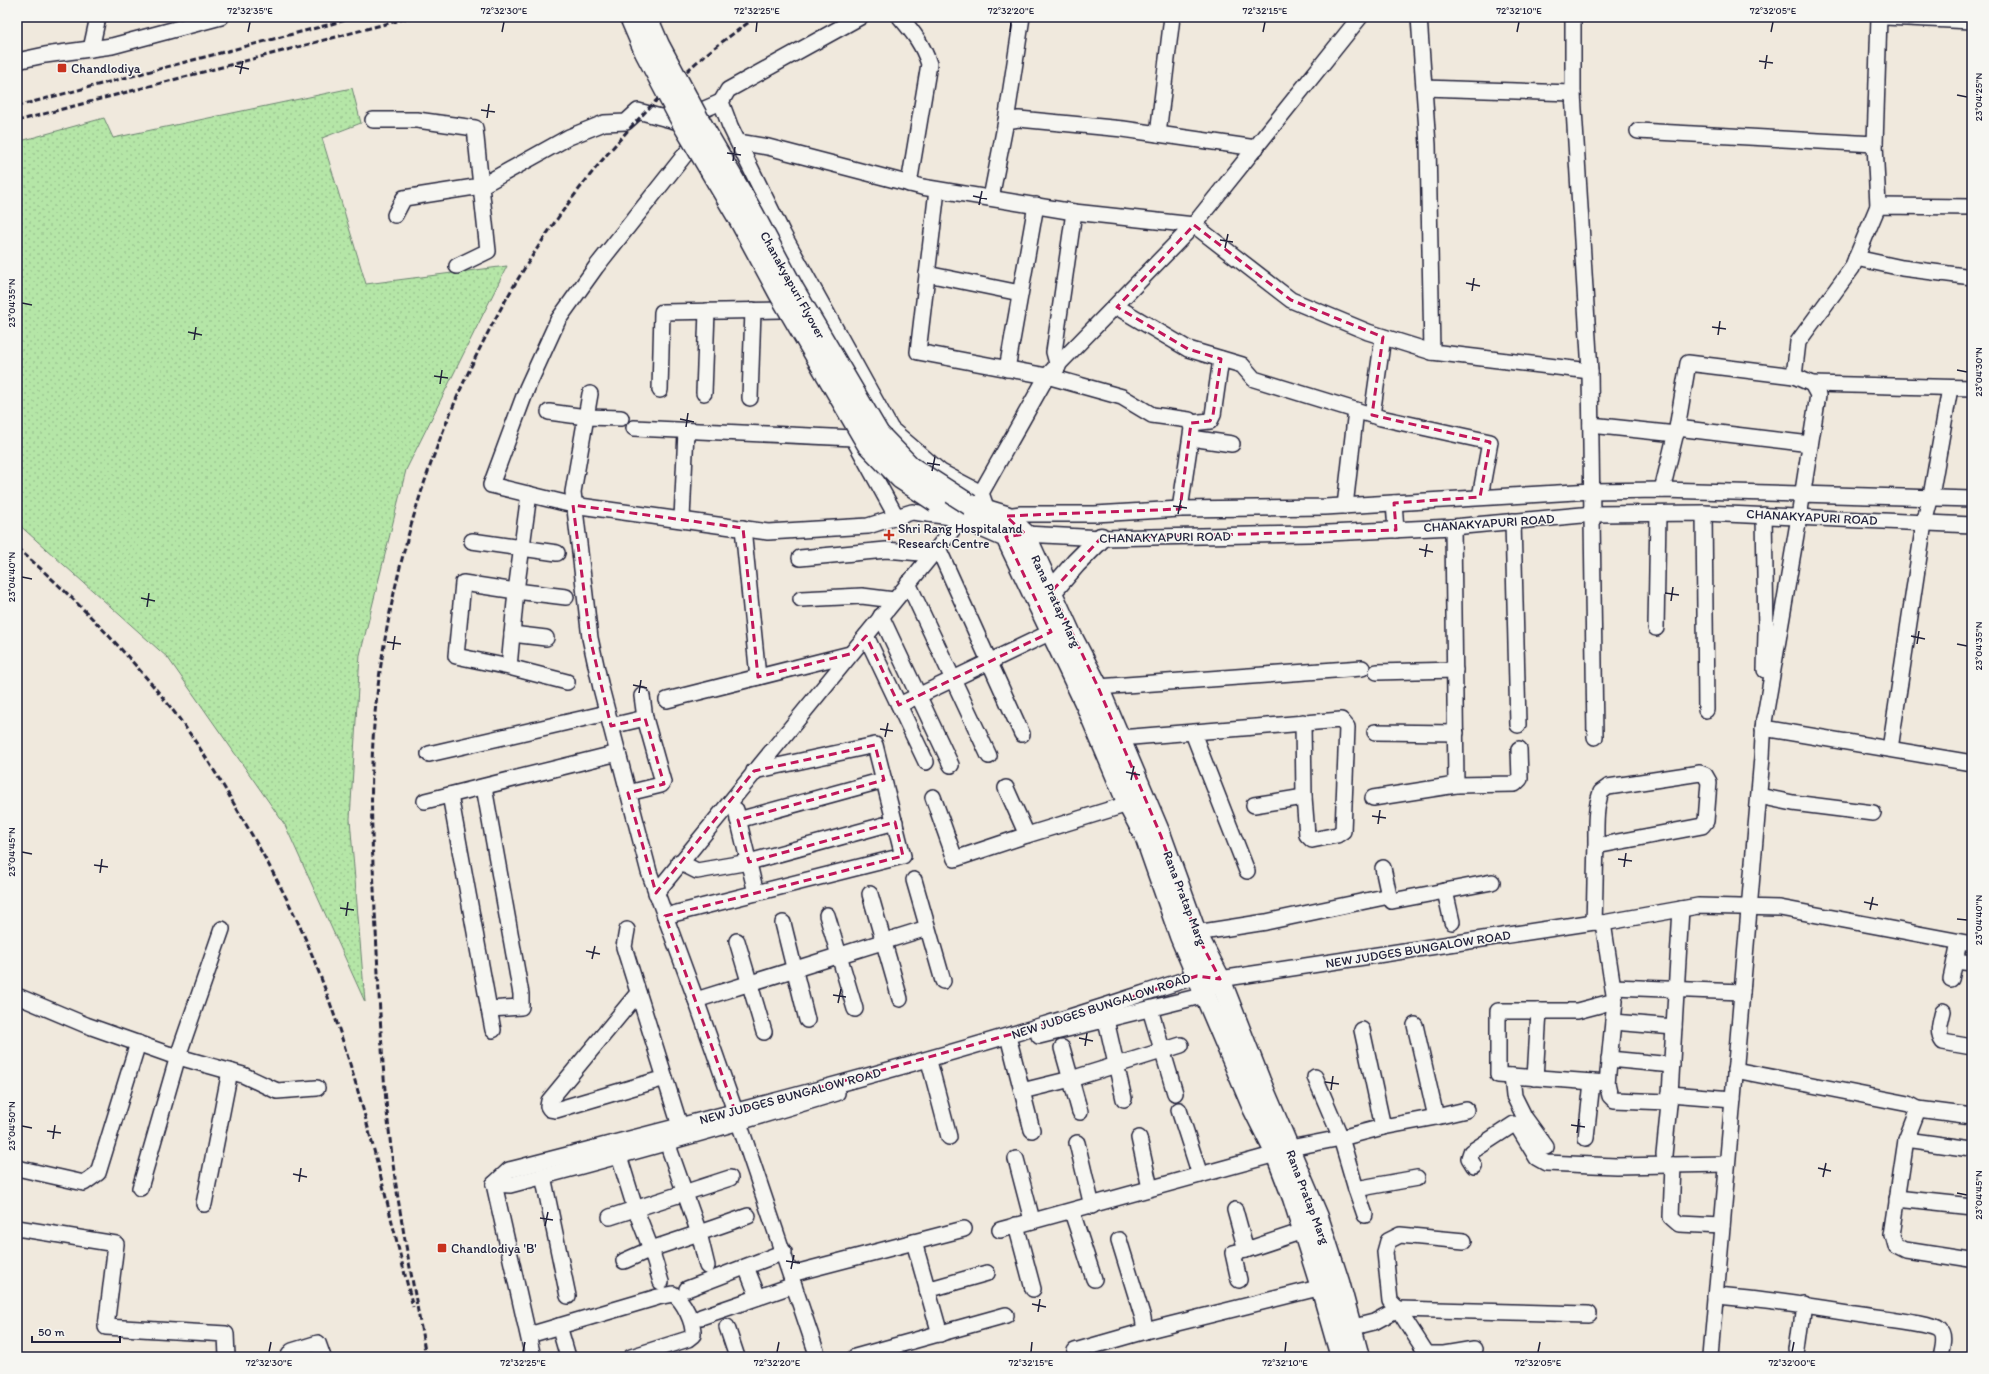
<svg xmlns="http://www.w3.org/2000/svg" width="1989" height="1374" font-family="Itim,sans-serif">
	<style>
		.grass { fill: url(#grass-dots); stroke: #6c8471 }
		.lines { fill: none; stroke-linecap: round; stroke-linejoin: round }
		.minor-casing { stroke: #22223b; stroke-width: 18 }
		.major-casing { stroke: #22223b; stroke-width: 23 }
		.minor { stroke: #f6f6f2; stroke-width: 15 }
		.major { stroke: #f6f6f2; stroke-width: 20 }
		.rail { stroke: #22223b; stroke-width: 3; stroke-dasharray: 6 3; stroke-linecap: butt }
		.major-bridge-casing { stroke: #22223b; stroke-width: 23; stroke-linecap: butt }
		.major-bridge { stroke: #f6f6f2; stroke-width: 20 }
		.marked { fill: none; stroke: #c2185b; stroke-width: 3; stroke-dasharray: 8 5; stroke-linejoin: round }
		.ticks { fill: none; stroke: #22223b; stroke-width: 1.5 }
		.poi-dot { fill: #c8321e; stroke: #f6f6f2; stroke-width: 1.5 }
		.labels { text-anchor: middle; dominant-baseline: central; stroke-width: 3; stroke-linejoin: round; paint-order: stroke }
		.poi-label { font-size: 13px; fill: #22223b; stroke: #f6f6f2; text-anchor: start }
		.street-label { font-size: 13px; fill: #22223b; stroke: #f6f6f2 }
		.neatline { fill: none; stroke: #22223b; stroke-width: 1.5 }
		.ticks-label { font-size: 10px; text-anchor: middle; fill: #22223b }
	</style>
	<defs>
		<pattern id="grass-dots" width="8" height="8" patternUnits="userSpaceOnUse"><rect width="8" height="8" fill="#b5e6a7"/><path d="M2 2h.1M6 6h.1" fill="none" stroke="#9bc591" stroke-width="1.8" stroke-linecap="round"/></pattern>
	</defs>
	<rect width="100%" height="100%" fill="#f0e9dd"/>
	<filter id="ink" filterUnits="userSpaceOnUse"><feTurbulence type="fractalNoise" baseFrequency=".025" numOctaves="2"/><feDisplacementMap in="SourceGraphic" scale="8" xChannelSelector="R" yChannelSelector="G"/><feConvolveMatrix kernelMatrix="1 2 1 2 8 2 1 2 1" color-interpolation-filters="sRGB"/></filter>
	<g filter="url(#ink)">
		<path class="grass" d="M 352,88 L 361,123 L 322,138 L 366,284 L 507,266 L 406,470 L 360,655 L 350,819 L 365,1002 L 285,825 L 168,658 L 17,523 L 17,142 L 104,118 L 113,138 Z"/>
		<g class="lines">
			<g class="minor-casing">
				<g id="minor">
					<path d="M 860,17 L 728,90 L 721,102 L 730,126 L 783,234 L 891,429 L 941,472 L 981,493 L 987,510"/>
					<path d="M 900,17 C 913,32 923,45 929,64 L 909,184"/>
					<path d="M 1419,17 L 1428,145 L 1432,352 L 1590,371"/>
					<path d="M 1573,17 L 1573,93 L 1590,371 L 1595,737"/>
					<path d="M 1885,17 L 1972,21"/>
					<path d="M 91,49 L 98,17"/>
					<path d="M 17,61 L 45,55 L 112,46 L 221,17"/>
					<path d="M 1424,88 L 1573,93"/>
					<path d="M 686,117 L 721,102"/>
					<path d="M 373,120 L 417,120 L 475,128 L 481,186 L 404,198 L 395,215"/>
					<path d="M 1006,121 L 1022,17"/>
					<path d="M 1638,131 L 1875,144 L 1878,206"/>
					<path d="M 1158,134 L 1172,17"/>
					<path d="M 738,142 L 768,147 L 922,187 L 1074,212 L 1194,225 L 1291,300 L 1368,332 L 1432,352"/>
					<path d="M 1875,144 L 1879,17"/>
					<path d="M 691,147 L 596,267 L 558,320 L 527,388 L 491,485 L 573,505 L 768,532 L 868,526 L 912,512 L 959,518"/>
					<path d="M 937,190 L 918,352 L 1047,376 L 1122,397 L 1152,415 L 1189,420 L 1192,428 L 1180,509"/>
					<path d="M 991,198 L 1006,121 L 1019,119 L 1123,129 L 1256,148"/>
					<path d="M 1972,207 L 1878,206 L 1852,268 L 1798,342 L 1794,376 L 1812,384 L 1818,395 L 1799,517 L 1763,728 L 1972,763"/>
					<path d="M 1856,258 L 1902,268 L 1972,277"/>
					<path d="M 457,266 L 488,251 L 481,186 L 569,137 L 604,123 L 626,122 L 638,111 L 675,121"/>
					<path d="M 927,274 L 1020,293"/>
					<path d="M 1117,307 L 1188,349 L 1242,365 L 1254,379 L 1381,418 L 1490,442 L 1480,497"/>
					<path d="M 1058,367 L 1054,352 L 1074,212"/>
					<path d="M 1007,369 L 1036,205"/>
					<path d="M 1812,384 L 1972,388"/>
					<path d="M 660,390 L 662,312 L 781,310"/>
					<path d="M 704,393 L 707,311"/>
					<path d="M 590,394 L 573,492 L 590,638 L 601,688 L 649,872 L 696,1000 L 735,1111 L 818,1357"/>
					<path d="M 750,398 L 753,310"/>
					<path d="M 549,412 L 586,417 L 621,418"/>
					<path d="M 1372,415 L 1383,337"/>
					<path d="M 1191,423 L 1210,421 L 1213,415 L 1221,359"/>
					<path d="M 1591,425 L 1676,434"/>
					<path d="M 634,428 L 853,438"/>
					<path d="M 1677,428 L 1810,444"/>
					<path d="M 852,436 L 896,516"/>
					<path d="M 1191,438 L 1232,444"/>
					<path d="M 1662,490 L 1677,428 L 1688,363 L 1794,376"/>
					<path d="M 981,493 L 1047,376 L 1192,227 L 1360,17"/>
					<path d="M 529,494 L 516,591 L 566,597"/>
					<path d="M 1394,503 L 1396,530"/>
					<path d="M 1345,506 L 1356,410"/>
					<path d="M 1704,513 L 1706,710"/>
					<path d="M 1764,515 L 1766,632 L 1765,670"/>
					<path d="M 682,519 L 686,431"/>
					<path d="M 1001,520 L 1006,516 L 1021,514 L 1095,514 L 1180,509 L 1325,507 L 1592,491 L 1662,490 L 1972,499"/>
					<path d="M 1513,521 L 1518,725"/>
					<path d="M 1453,527 L 1456,785"/>
					<path d="M 743,528 L 758,677"/>
					<path d="M 1016,535 L 1025,534 L 1101,538 L 1308,534 L 1453,527 L 1593,514 L 1704,513 L 1972,525"/>
					<path d="M 472,541 L 557,553"/>
					<path d="M 938,548 L 1022,734"/>
					<path d="M 800,558 L 886,550 L 932,554"/>
					<path d="M 908,583 L 989,756"/>
					<path d="M 801,599 L 862,596 L 894,600"/>
					<path d="M 881,616 L 951,765"/>
					<path d="M 1656,628 L 1658,514"/>
					<path d="M 512,634 L 546,638"/>
					<path d="M 866,636 L 926,762"/>
					<path d="M 509,667 L 456,656 L 463,583 L 516,591 L 509,667 L 567,682"/>
					<path d="M 1377,672 L 1455,670"/>
					<path d="M 1098,687 L 1362,668"/>
					<path d="M 667,700 L 850,654"/>
					<path d="M 899,705 L 1051,632"/>
					<path d="M 1303,722 L 1304,797"/>
					<path d="M 611,726 L 645,718"/>
					<path d="M 1375,732 L 1456,733"/>
					<path d="M 1193,733 L 1247,871"/>
					<path d="M 1120,738 L 1341,720 L 1347,727 L 1343,831 L 1337,835 L 1312,840 L 1307,835 L 1304,797 L 1254,805"/>
					<path d="M 1890,749 L 1924,523 L 1931,496 L 1950,388"/>
					<path d="M 429,754 L 607,713"/>
					<path d="M 1006,788 L 1027,835"/>
					<path d="M 628,793 L 661,785 L 663,782 L 645,718 L 642,696"/>
					<path d="M 450,795 L 489,1009 L 521,1007 L 521,994 L 484,787"/>
					<path d="M 1759,796 L 1793,803 L 1873,813"/>
					<path d="M 933,797 L 955,859 L 1027,835 L 1128,804"/>
					<path d="M 1373,798 L 1456,785 L 1515,784 L 1520,779 L 1519,749"/>
					<path d="M 425,801 L 618,753"/>
					<path d="M 736,810 L 756,893"/>
					<path d="M 738,820 L 884,780"/>
					<path d="M 679,862 L 697,871 L 749,862 L 895,822"/>
					<path d="M 1383,868 L 1389,896"/>
					<path d="M 914,880 L 943,981"/>
					<path d="M 1445,891 L 1452,922"/>
					<path d="M 656,893 L 962,518"/>
					<path d="M 870,894 L 900,999"/>
					<path d="M 827,915 L 855,1009"/>
					<path d="M 665,916 L 903,856 L 875,745 L 754,771"/>
					<path d="M 1594,922 C 1595,896 1595,870 1596,844 C 1596,827 1595,809 1601,792 L 1608,787 L 1700,773 L 1705,775 L 1709,782 L 1706,821 L 1702,826 L 1596,846"/>
					<path d="M 783,923 L 807,1020"/>
					<path d="M 1603,923 L 1615,1001 L 1607,1083 L 1498,1075 L 1498,1011 L 1577,1011 L 1615,1001"/>
					<path d="M 627,930 L 624,947 L 680,1126"/>
					<path d="M 1196,933 L 1266,922 L 1389,896 L 1392,901 L 1492,882"/>
					<path d="M 737,941 L 764,1032"/>
					<path d="M 1959,942 L 1955,961 L 1972,963"/>
					<path d="M 1951,979 L 1955,961"/>
					<path d="M 1613,987 L 1742,992"/>
					<path d="M 638,993 L 549,1101 L 548,1106 L 550,1109 L 556,1110 L 665,1078"/>
					<path d="M 17,996 L 86,1025 L 168,1054 L 243,1075 L 277,1091 L 317,1088"/>
					<path d="M 696,1000 L 927,928"/>
					<path d="M 489,1009 L 493,1030"/>
					<path d="M 1150,1009 L 1175,1093"/>
					<path d="M 1943,1011 C 1941,1021 1936,1033 1943,1042 L 1972,1047"/>
					<path d="M 1106,1020 L 1124,1099"/>
					<path d="M 1613,1022 L 1674,1027"/>
					<path d="M 1415,1025 L 1436,1117 L 1383,1127 L 1341,1138 L 1356,1189 L 1417,1178"/>
					<path d="M 1362,1030 L 1383,1127"/>
					<path d="M 1039,1036 L 1205,995 L 1211,988"/>
					<path d="M 1010,1044 L 1032,1130"/>
					<path d="M 1062,1048 L 1080,1112"/>
					<path d="M 1609,1059 L 1672,1065"/>
					<path d="M 930,1065 L 949,1137"/>
					<path d="M 1735,1070 L 1909,1104 L 1918,1109 L 1906,1140 L 1892,1234 L 1895,1245 L 1905,1250 L 1969,1260"/>
					<path d="M 1512,1076 L 1514,1096 L 1525,1118 L 1546,1147"/>
					<path d="M 1535,1078 L 1539,1011"/>
					<path d="M 1607,1083 L 1610,1096 L 1614,1100 L 1669,1102"/>
					<path d="M 1022,1091 L 1071,1079 L 1181,1045"/>
					<path d="M 1670,1094 L 1733,1099"/>
					<path d="M 1918,1109 L 1972,1116"/>
					<path d="M 1179,1110 L 1200,1175"/>
					<path d="M 1436,1117 L 1466,1110"/>
					<path d="M 1139,1138 L 1150,1188"/>
					<path d="M 1586,1138 L 1592,1082"/>
					<path d="M 1906,1140 L 1972,1149"/>
					<path d="M 1077,1143 L 1092,1206"/>
					<path d="M 1290,1148 L 1341,1138 L 1315,1077"/>
					<path d="M 1664,1155 L 1670,1094 L 1681,909"/>
					<path d="M 619,1156 L 635,1208 L 651,1249 L 699,1233 L 670,1151 L 669,1141"/>
					<path d="M 1016,1159 L 1032,1220"/>
					<path d="M 1673,1165 L 1671,1217 L 1679,1224 L 1722,1226"/>
					<path d="M 1474,1166 L 1469,1158 L 1471,1152 L 1514,1124 L 1517,1125 L 1537,1158 L 1546,1163 L 1616,1166 L 1727,1164"/>
					<path d="M 17,1168 L 84,1183 L 98,1173 L 138,1043"/>
					<path d="M 543,1176 L 568,1296"/>
					<path d="M 494,1184 L 509,1170 C 687,1124 867,1079 1043,1025 C 1095,1010 1146,992 1197,976 L 1220,979 L 1594,922 L 1603,923 L 1698,906 L 1780,908 L 1972,944"/>
					<path d="M 494,1184 L 510,1185 C 620,1156 729,1126 837,1093"/>
					<path d="M 494,1184 L 533,1357"/>
					<path d="M 140,1188 L 178,1056 L 222,929"/>
					<path d="M 1356,1189 L 1365,1215"/>
					<path d="M 1897,1198 L 1972,1206"/>
					<path d="M 204,1204 L 230,1071"/>
					<path d="M 1235,1210 L 1246,1250 L 1303,1231"/>
					<path d="M 1072,1212 L 1094,1279"/>
					<path d="M 610,1217 L 730,1178"/>
					<path d="M 1016,1225 L 1033,1289"/>
					<path d="M 17,1228 L 116,1244 L 106,1327 L 226,1334 L 227,1357"/>
					<path d="M 1000,1230 L 1276,1154"/>
					<path d="M 1119,1240 L 1143,1318 L 1145,1331"/>
					<path d="M 1464,1241 L 1400,1235 L 1388,1241 L 1385,1252 L 1390,1301 L 1398,1309 L 1425,1351 L 1428,1354 L 1444,1354 L 1474,1349"/>
					<path d="M 914,1242 L 940,1334"/>
					<path d="M 624,1261 L 651,1249 L 661,1282"/>
					<path d="M 707,1266 L 699,1233 L 748,1216"/>
					<path d="M 746,1267 L 758,1297"/>
					<path d="M 791,1274 L 964,1229"/>
					<path d="M 1239,1280 L 1233,1253 L 1246,1250"/>
					<path d="M 687,1289 L 784,1252"/>
					<path d="M 927,1290 L 987,1273"/>
					<path d="M 1716,1296 C 1772,1300 1827,1310 1882,1318 C 1893,1320 1931,1324 1938,1330 C 1945,1336 1940,1350 1939,1357"/>
					<path d="M 701,1317 L 794,1285"/>
					<path d="M 559,1326 L 568,1357"/>
					<path d="M 727,1327 L 737,1357"/>
					<path d="M 1350,1328 L 1374,1322 L 1398,1309 L 1588,1314"/>
					<path d="M 529,1335 L 658,1297 L 673,1294 C 684,1301 694,1323 693,1335 L 688,1339 L 631,1357"/>
					<path d="M 1798,1350 L 1804,1305"/>
					<path d="M 1075,1351 L 1145,1331 L 1330,1285"/>
					<path d="M 288,1357 L 292,1351 L 318,1343 L 323,1357"/>
					<path d="M 855,1357 L 1006,1315"/>
					<path d="M 1711,1357 L 1762,757 L 1764,718"/>
				</g>
			</g>
			<g class="major-casing">
				<g id="major">
					<path d="M 936,502 L 962,518 L 1006,537 L 1087,707 L 1128,804 L 1145,836 L 1180,936 L 1253,1108 L 1276,1154 L 1293,1198 L 1321,1287 L 1341,1357"/>
					<path d="M 970,505 L 1006,516 L 1025,534 L 1071,635 L 1098,687 L 1161,836 L 1196,933 L 1220,979 L 1260,1081 L 1318,1217 L 1339,1282 L 1359,1357"/>
					<path d="M 1052,591 L 1076,563 L 1101,538"/>
				</g>
			</g>
			<use href="#minor" class="minor"/>
			<use href="#major" class="major"/>
			<g class="rail">
				<path d="M 17,106 L 358,17"/>
				<path d="M 17,121 L 412,17"/>
				<path d="M 17,548 C 70,593 120,645 164,699 C 198,741 225,788 252,835 C 276,877 299,920 316,965 C 359,1075 384,1192 413,1307"/>
				<path d="M 426,1357 C 414,1285 398,1212 390,1139 C 381,1064 379,987 375,911 C 372,845 369,779 375,713 C 399,472 507,236 687,71 C 708,51 733,34 756,17"/>
			</g>
			<g class="major-bridge-casing">
				<g id="major-bridge">
					<path d="M 630,17 L 645,52 L 684,126 L 740,221 L 780,295 L 867,444 L 901,479 L 936,502"/>
					<path d="M 647,17 L 659,45 L 698,118 L 753,213 L 793,288 L 879,434 L 911,467 L 970,505"/>
				</g>
			</g>
			<use href="#major-bridge" class="major-bridge"/>
		</g>
	</g>
	<path class="marked" d="M 1194,225 L 1291,300 L 1383,337 L 1372,415 L 1490,442 L 1480,497 L 1394,503 L 1396,530 L 1101,538 L 1052,591 L 1098,687 L 1161,836 L 1196,933 L 1220,979 L 1197,976 L 1044,1025 L 735,1111 L 665,916 L 903,856 L 895,822 L 749,862 L 738,820 L 884,780 L 875,745 L 754,771 L 656,893 L 628,793 L 664,784 L 645,718 L 611,726 L 590,638 L 573,505 L 743,528 L 758,677 L 850,654 L 866,636 L 899,705 L 1051,632 L 1006,537 L 1025,534 L 1006,516 L 1180,509 L 1191,423 L 1210,421 L 1213,415 L 1221,359 L 1188,349 L 1117,307 Z"/>
	<path class="ticks" d="M 248,32 L 250,22M 502,32 L 504,22M 756,32 L 757,22M 1010,32 L 1011,22M 1263,32 L 1265,22M 1517,32 L 1519,22M 1771,32 L 1773,22M 1759,61 L 1773,63M 235,66 L 249,69M 1765,69 L 1767,55M 240,74 L 243,61M 1957,95 L 1967,97M 481,110 L 495,112M 487,118 L 489,104M 727,153 L 741,155M 733,161 L 735,147M 973,196 L 987,199M 979,205 L 982,191M 1220,240 L 1233,242M 1225,248 L 1228,234M 1466,283 L 1480,286M 1472,291 L 1474,278M 22,303 L 32,305M 1712,327 L 1726,329M 188,332 L 202,335M 1718,335 L 1720,321M 194,340 L 196,327M 1957,370 L 1967,372M 434,376 L 448,378M 440,384 L 442,370M 680,419 L 694,422M 686,427 L 688,413M 927,463 L 940,465M 932,471 L 935,457M 1173,506 L 1187,508M 1178,514 L 1181,500M 1419,549 L 1433,552M 1425,557 L 1427,544M 22,577 L 32,579M 1665,593 L 1679,595M 141,598 L 155,601M 1671,601 L 1673,587M 147,607 L 149,593M 1911,636 L 1925,639M 387,642 L 401,644M 1917,644 L 1919,631M 1957,644 L 1967,646M 393,650 L 395,636M 633,685 L 647,688M 639,693 L 641,680M 880,729 L 893,731M 885,737 L 888,723M 1126,772 L 1140,775M 1131,780 L 1134,766M 1372,816 L 1386,818M 1378,824 L 1380,810M 22,852 L 32,854M 1618,859 L 1632,861M 94,865 L 108,867M 1624,867 L 1626,853M 100,873 L 102,859M 1864,902 L 1878,905M 340,908 L 354,910M 1870,910 L 1873,897M 346,916 L 348,902M 1957,919 L 1967,920M 586,951 L 600,954M 592,959 L 595,946M 833,995 L 846,997M 838,1003 L 841,989M 1079,1038 L 1093,1041M 1085,1046 L 1087,1033M 1325,1082 L 1339,1084M 1331,1090 L 1333,1076M 1571,1125 L 1585,1127M 22,1126 L 32,1128M 47,1131 L 61,1133M 1577,1133 L 1579,1119M 53,1139 L 55,1125M 1818,1168 L 1831,1171M 293,1174 L 307,1177M 1823,1177 L 1826,1163M 299,1182 L 301,1168M 1957,1193 L 1967,1195M 540,1218 L 553,1220M 545,1226 L 548,1212M 786,1261 L 800,1263M 791,1269 L 794,1255M 1032,1304 L 1046,1307M 1038,1312 L 1040,1299M 269,1352 L 271,1342M 523,1352 L 525,1342M 777,1352 L 779,1342M 1031,1352 L 1032,1342M 1285,1352 L 1286,1342M 1538,1352 L 1540,1342M 1792,1352 L 1794,1342"/>
	<g class="poi-dot">
		<rect x="57" y="63" width="10" height="10" rx="2"/>
		<path d="M887 529h4v4h4v4h-4v4h-4v-4h-4v-4h4z"/>
		<rect x="437" y="1243" width="10" height="10" rx="2"/>
	</g>
	<g class="labels">
		<g class="poi-label">
			<text x="71" y="68">Chandlodiya</text>
			<text x="898" y="528">Shri Rang Hospitaland<tspan x="898" dy="15">Research Centre</tspan></text>
			<text x="451" y="1248">Chandlodiya 'B'</text>
		</g>
		<g class="street-label">
			<text transform="translate(793 285) rotate(61)">Chanakyapuri Flyover</text>
			<text transform="translate(1812 517) rotate(3)">CHANAKYAPURI ROAD</text>
			<text transform="translate(1489 523) rotate(-4)">CHANAKYAPURI ROAD</text>
			<text transform="translate(1165 537) rotate(-1)">CHANAKYAPURI ROAD</text>
			<text transform="translate(1056 601) rotate(65)">Rana Pratap Marg</text>
			<text transform="translate(1185 898) rotate(69)">Rana Pratap Marg</text>
			<text transform="translate(1418 949) rotate(-9)">NEW JUDGES BUNGALOW ROAD</text>
			<text transform="translate(1101 1006) rotate(-18)">NEW JUDGES BUNGALOW ROAD</text>
			<text transform="translate(790 1096) rotate(-15)">NEW JUDGES BUNGALOW ROAD</text>
			<text transform="translate(1308 1197) rotate(69)">Rana Pratap Marg</text>
		</g>
	</g>
	<rect width="1989" height="1374" fill="none" stroke="#f6f6f2" stroke-width="44"/>
	<path d="M32 1336v6h88v-6" fill="none" stroke="#22223b" stroke-width="2"/>
	<text x="38" y="1336" font-size="12" fill="#22223b" stroke="#f6f6f2" stroke-width="3" paint-order="stroke">50 m</text>
	<rect x="22" y="22" width="1945" height="1330" class="neatline"/>
	<g class="ticks-label">
		<text x="250" y="14">72°32'35"E</text>
		<text x="504" y="14">72°32'30"E</text>
		<text x="757" y="14">72°32'25"E</text>
		<text x="1011" y="14">72°32'20"E</text>
		<text x="1265" y="14">72°32'15"E</text>
		<text x="1519" y="14">72°32'10"E</text>
		<text x="1773" y="14">72°32'05"E</text>
		<text transform="translate(1978 97) rotate(-90)" y="4">23°04'25"N</text>
		<text transform="translate(11 303) rotate(-90)" y="4">23°04'35"N</text>
		<text transform="translate(1978 372) rotate(-90)" y="4">23°04'30"N</text>
		<text transform="translate(11 577) rotate(-90)" y="4">23°04'40"N</text>
		<text transform="translate(1978 646) rotate(-90)" y="4">23°04'35"N</text>
		<text transform="translate(11 852) rotate(-90)" y="4">23°04'45"N</text>
		<text transform="translate(1978 920) rotate(-90)" y="4">23°04'40"N</text>
		<text transform="translate(11 1126) rotate(-90)" y="4">23°04'50"N</text>
		<text transform="translate(1978 1195) rotate(-90)" y="4">23°04'45"N</text>
		<text x="269" y="1366">72°32'30"E</text>
		<text x="523" y="1366">72°32'25"E</text>
		<text x="777" y="1366">72°32'20"E</text>
		<text x="1031" y="1366">72°32'15"E</text>
		<text x="1285" y="1366">72°32'10"E</text>
		<text x="1538" y="1366">72°32'05"E</text>
		<text x="1792" y="1366">72°32'00"E</text>
	</g>
</svg>
